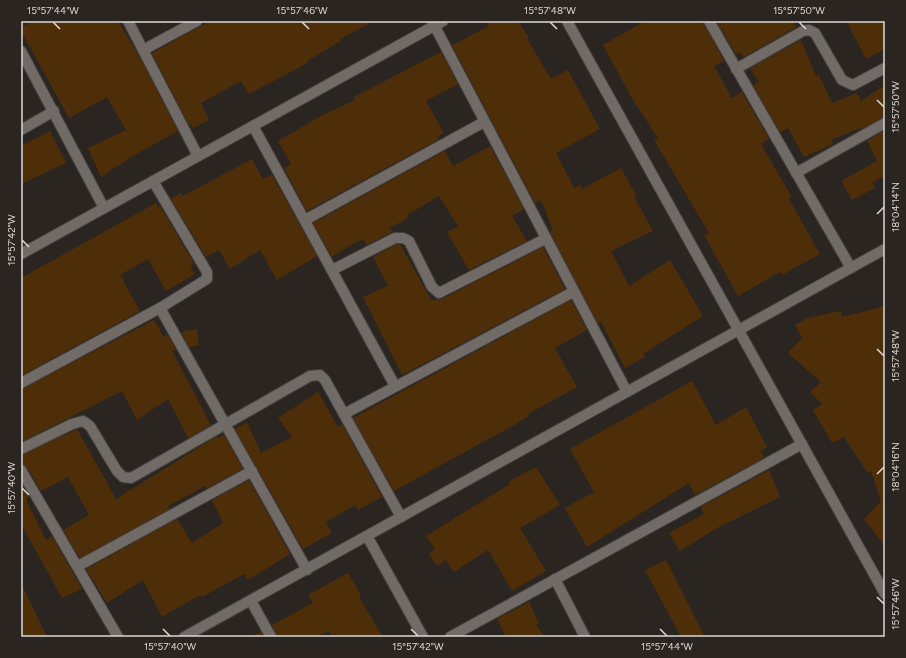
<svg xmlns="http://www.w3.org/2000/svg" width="906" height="658" font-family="Figtree,sans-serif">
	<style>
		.building { fill: #4e2e09 }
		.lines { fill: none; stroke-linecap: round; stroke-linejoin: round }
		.minor-casing { stroke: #474340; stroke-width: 12 }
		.minor { stroke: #716b67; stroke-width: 10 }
		.ticks { fill: none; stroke: #dbd8d5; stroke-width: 1.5 }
		.neatline { fill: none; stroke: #dbd8d5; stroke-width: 1.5 }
		.ticks-label { font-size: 10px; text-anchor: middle; fill: #dbd8d5 }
	</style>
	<rect width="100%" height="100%" fill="#2a2521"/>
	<g class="building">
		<path d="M 34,21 L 118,21 L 140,58 L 178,131 L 131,157 L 101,177 L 88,148 L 126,130 L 107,97 L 69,118 L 21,31 L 21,27 Z"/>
		<path d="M 210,21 L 374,21 L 340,39 L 341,41 L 307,61 L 308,63 L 249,94 L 241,81 L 201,103 L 209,120 L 193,128 L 191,124 L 189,125 L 152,53 Z"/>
		<path d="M 486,21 L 518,21 L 529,38 L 527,39 L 551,79 L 568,70 L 600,129 L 556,153 L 574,188 L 581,185 L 582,189 L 621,168 L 636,195 L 634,196 L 653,231 L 611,251 L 629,286 L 670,260 L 703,316 L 643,354 L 645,357 L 625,368 L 601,322 L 598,324 L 550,232 L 553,230 L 541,200 L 535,203 L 452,45 L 489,26 Z"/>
		<path d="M 645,21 L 703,21 L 724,61 L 714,66 L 732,98 L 742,92 L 769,139 L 761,144 L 792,197 L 789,199 L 820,254 L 782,275 L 780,272 L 738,296 L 704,235 L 709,233 L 654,140 L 658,138 L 633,100 L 603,45 Z"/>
		<path d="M 716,21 L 793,21 L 796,27 L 744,57 L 740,52 L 736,54 Z"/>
		<path d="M 846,21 L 885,21 L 885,49 L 866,59 Z"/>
		<path d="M 801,40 L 816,76 L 819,75 L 832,103 L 857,93 L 861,101 L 885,85 L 885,117 L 861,129 L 861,128 L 831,140 L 833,144 L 804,157 L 788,128 L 780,132 L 753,85 L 759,82 L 750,68 Z"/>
		<path d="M 441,52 L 458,84 L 426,101 L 444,133 L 437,136 L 439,139 L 307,211 L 284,168 L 291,164 L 278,141 L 317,118 L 355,100 L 354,97 Z"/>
		<path d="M 885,130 L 885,178 L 884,176 L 872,183 L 875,188 L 852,200 L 841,181 L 877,161 L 867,141 Z"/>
		<path d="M 50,131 L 66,163 L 21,184 L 21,146 Z"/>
		<path d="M 490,146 L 524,209 L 512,216 L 527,241 L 469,270 L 447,232 L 458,226 L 439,196 L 407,215 L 408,218 L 390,228 L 392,232 L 367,245 L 363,239 L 358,242 L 357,241 L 332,257 L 313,223 L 445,151 L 453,166 Z"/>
		<path d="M 252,159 L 263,179 L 272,175 L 317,256 L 277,280 L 260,250 L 230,269 L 219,250 L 206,257 L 171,199 L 181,193 L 183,196 Z"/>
		<path d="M 156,203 L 158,207 L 160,206 L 194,264 L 190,266 L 195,274 L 166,291 L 148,259 L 120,275 L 140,311 L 21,376 L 21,278 Z"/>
		<path d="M 397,244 L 400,244 L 431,300 L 442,299 L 543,247 L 565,289 L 402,375 L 363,297 L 388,286 L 373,257 Z"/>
		<path d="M 571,300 L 587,330 L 555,348 L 577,387 L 528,414 L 529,416 L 516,424 L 394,491 L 353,418 Z"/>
		<path d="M 885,306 L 885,546 L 864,519 L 881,501 L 871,471 L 868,473 L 844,437 L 832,443 L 813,410 L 822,404 L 810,392 L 821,382 L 788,353 L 802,338 L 795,325 L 807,318 L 841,311 L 842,317 Z"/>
		<path d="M 154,320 L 163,336 L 168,335 L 176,350 L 172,351 L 211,425 L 188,438 L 168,399 L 137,420 L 122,391 L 21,442 L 21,389 Z"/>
		<path d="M 197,329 L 199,345 L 189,347 L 181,332 Z"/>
		<path d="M 692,381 L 716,425 L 746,407 L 767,447 L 761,451 L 764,458 L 695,495 L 689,483 L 587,547 L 565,508 L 594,492 L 570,449 Z"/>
		<path d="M 318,392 L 338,427 L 342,424 L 382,497 L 358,510 L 355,505 L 326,522 L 332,533 L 303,549 L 235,429 L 247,422 L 261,453 L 292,437 L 278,418 Z"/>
		<path d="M 77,429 L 116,499 L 217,436 L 218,438 L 224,435 L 243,469 L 207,488 L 205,486 L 183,498 L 168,506 L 170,509 L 80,558 L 63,530 L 89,515 L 68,477 L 41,491 L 27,467 L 21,464 L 21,455 Z"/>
		<path d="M 536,467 L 560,505 L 520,528 L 546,571 L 512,591 L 488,550 L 454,572 L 446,560 L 437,566 L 429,554 L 435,549 L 426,536 L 510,484 L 508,482 Z"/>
		<path d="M 769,470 L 780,497 L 717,528 L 680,551 L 669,533 L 704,514 L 701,507 Z"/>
		<path d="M 249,480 L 290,554 L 248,580 L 244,574 L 202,597 L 200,595 L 162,617 L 143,580 L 107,603 L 86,569 L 177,519 L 192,543 L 223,523 L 212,500 Z"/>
		<path d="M 21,483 L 29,497 L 26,499 L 46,540 L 52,536 L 82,589 L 62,598 L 21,524 Z"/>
		<path d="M 666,560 L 705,637 L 681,637 L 645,570 Z"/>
		<path d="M 348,573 L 361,595 L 359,597 L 383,637 L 333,637 L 329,631 L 317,637 L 277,637 L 272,625 L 313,603 L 308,595 Z"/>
		<path d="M 21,583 L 47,637 L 21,637 Z"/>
		<path d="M 529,602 L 539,623 L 536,624 L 544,637 L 506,637 L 497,619 Z"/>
		<path d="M 261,632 L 264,637 L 251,637 Z"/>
	</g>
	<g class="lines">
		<g class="minor-casing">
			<g id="minor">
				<path d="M 128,21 L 198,156"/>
				<path d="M 432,21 L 627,392"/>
				<path d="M 567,21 L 885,594"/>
				<path d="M 709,21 L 851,268"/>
				<path d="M 143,50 L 197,21"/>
				<path d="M 21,51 L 104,208"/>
				<path d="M 736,69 L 803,31 L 809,30 L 815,33 L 842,80 L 853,85 L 885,68"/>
				<path d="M 253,126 L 395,386"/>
				<path d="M 21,130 L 54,111"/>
				<path d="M 796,173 L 885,123"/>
				<path d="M 305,220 L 484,122"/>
				<path d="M 21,254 L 443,21"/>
				<path d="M 332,270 L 395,238 L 403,238 L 409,241 L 432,287 L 439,293 L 545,239"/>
				<path d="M 160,308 L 307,570"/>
				<path d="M 21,383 L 160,308 L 207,279 L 207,272 L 153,181"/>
				<path d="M 344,414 L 573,292"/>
				<path d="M 21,449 L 72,424 L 83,421 L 90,426 L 117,471 L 123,477 L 131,478 L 310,376 L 320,375 L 325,380 L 401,517"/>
				<path d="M 21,470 L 118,637"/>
				<path d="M 367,536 L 423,637"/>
				<path d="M 78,566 L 252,471"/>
				<path d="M 555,579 L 585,637"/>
				<path d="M 251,601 L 271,637"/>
				<path d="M 184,637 L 885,249"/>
				<path d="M 450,637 L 802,444"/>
			</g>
		</g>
		<use href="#minor" class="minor"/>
	</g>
	<path class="ticks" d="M 53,22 L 60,29M 302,22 L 309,29M 550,22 L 557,29M 799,22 L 806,29M 877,100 L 884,107M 877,214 L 884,207M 22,240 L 29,247M 877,349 L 884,356M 877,474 L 884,467M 22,488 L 29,495M 877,597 L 884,604M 163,629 L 170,636M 411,629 L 418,636M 660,629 L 667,636"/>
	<rect width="906" height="658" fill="none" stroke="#2a2521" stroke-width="44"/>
	<rect x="22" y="22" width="862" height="614" class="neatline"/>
	<g class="ticks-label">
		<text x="53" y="14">15°57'44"W</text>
		<text x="302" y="14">15°57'46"W</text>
		<text x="550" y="14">15°57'48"W</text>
		<text x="799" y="14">15°57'50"W</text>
		<text transform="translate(895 107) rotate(-90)" y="4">15°57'50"W</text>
		<text transform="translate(895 207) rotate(-90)" y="4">18°04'14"N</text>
		<text transform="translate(11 240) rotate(-90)" y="4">15°57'42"W</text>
		<text transform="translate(895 356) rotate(-90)" y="4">15°57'48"W</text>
		<text transform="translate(895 467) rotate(-90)" y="4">18°04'16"N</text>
		<text transform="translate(11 488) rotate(-90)" y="4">15°57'40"W</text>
		<text transform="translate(895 604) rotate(-90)" y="4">15°57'46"W</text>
		<text x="170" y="650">15°57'40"W</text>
		<text x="418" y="650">15°57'42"W</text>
		<text x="667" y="650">15°57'44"W</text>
	</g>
</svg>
